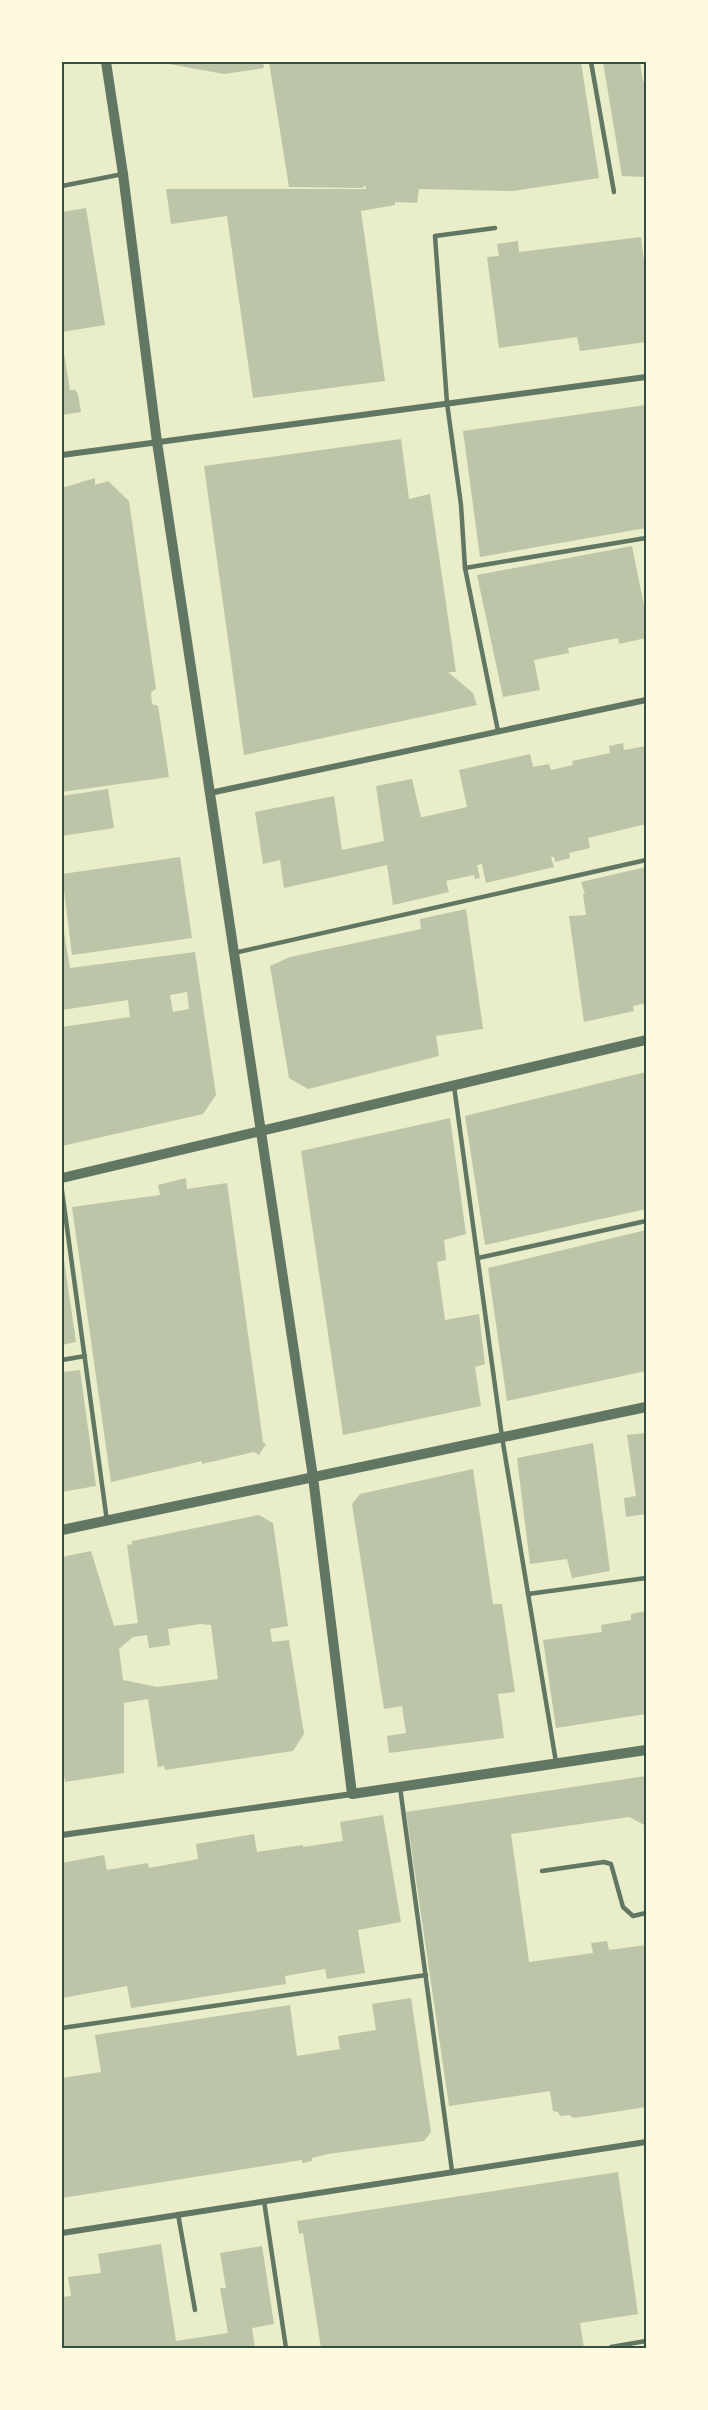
<svg xmlns="http://www.w3.org/2000/svg" width="708" height="2410" font-family="Rubik,sans-serif">
	<style>
		.building { fill: #bcc5a7; fill-rule: evenodd }
		.lines { fill: none; stroke-linecap: round; stroke-linejoin: round }
		.service { stroke: #617663; stroke-width: 4.5 }
		.minor { stroke: #617663; stroke-width: 6 }
		.tertiary { stroke: #617663; stroke-width: 10 }
		.neatline { fill: none; stroke: #344e41; stroke-width: 2 }
	</style>
	<rect width="100%" height="100%" fill="#e9edc9"/>
	<g class="building">
		<path d="M 158,62 L 263,62 L 264,68 L 224,74 Z"/>
		<path d="M 269,62 L 581,62 L 599,178 L 513,191 L 419,189 L 417,203 L 395,202 L 395,205 L 361,211 L 385,381 L 253,398 L 227,216 L 171,224 L 166,189 L 366,189 L 365,185 L 363,188 L 289,187 Z"/>
		<path d="M 603,62 L 640,62 L 643,81 L 646,81 L 646,177 L 622,176 Z"/>
		<path d="M 86,208 L 105,325 L 62,332 L 62,212 Z"/>
		<path d="M 641,237 L 646,279 L 646,342 L 580,351 L 577,337 L 499,348 L 487,257 L 499,256 L 497,244 L 518,241 L 519,252 Z"/>
		<path d="M 62,341 L 70,390 L 75,390 L 78,394 L 81,412 L 62,415 Z"/>
		<path d="M 646,405 L 646,528 L 480,557 L 463,431 Z"/>
		<path d="M 401,439 L 409,499 L 430,494 L 456,672 L 448,672 L 473,693 L 477,705 L 244,755 L 204,466 Z"/>
		<path d="M 95,478 L 95,485 L 108,481 L 129,501 L 156,689 L 151,692 L 152,704 L 158,706 L 169,777 L 62,792 L 62,488 Z"/>
		<path d="M 632,546 L 646,616 L 646,638 L 619,644 L 618,638 L 568,648 L 569,653 L 534,660 L 540,690 L 503,697 L 477,575 Z"/>
		<path d="M 623,743 L 624,750 L 646,746 L 646,824 L 588,838 L 590,848 L 569,853 L 570,858 L 555,862 L 554,857 L 551,857 L 554,867 L 486,883 L 482,864 L 477,865 L 480,878 L 475,879 L 474,875 L 446,881 L 449,892 L 393,905 L 387,865 L 284,888 L 280,860 L 263,864 L 255,812 L 334,796 L 342,850 L 384,841 L 376,786 L 412,779 L 421,817 L 423,817 L 467,807 L 459,770 L 530,754 L 533,767 L 549,764 L 551,770 L 573,765 L 572,761 L 610,753 L 609,746 Z"/>
		<path d="M 108,789 L 114,828 L 62,836 L 62,796 Z"/>
		<path d="M 180,857 L 192,938 L 72,955 L 62,874 Z"/>
		<path d="M 646,867 L 646,1003 L 633,1006 L 634,1011 L 584,1022 L 569,916 L 586,915 L 583,894 L 585,894 L 581,882 Z"/>
		<path d="M 466,909 L 483,1029 L 436,1036 L 439,1056 L 308,1089 L 289,1078 L 270,966 L 290,957 L 421,929 L 420,919 Z"/>
		<path d="M 62,920 L 70,968 L 195,952 L 216,1095 L 203,1114 L 62,1146 L 62,1027 L 130,1017 L 128,1000 L 62,1010 ZM 187,992 L 189,1009 L 173,1012 L 170,995 Z"/>
		<path d="M 646,1072 L 646,1209 L 485,1245 L 465,1116 Z"/>
		<path d="M 450,1118 L 466,1234 L 444,1240 L 446,1260 L 437,1262 L 445,1320 L 479,1314 L 485,1364 L 475,1367 L 481,1406 L 343,1435 L 301,1151 Z"/>
		<path d="M 186,1178 L 187,1189 L 227,1183 L 263,1442 L 266,1444 L 259,1455 L 254,1452 L 202,1464 L 202,1461 L 111,1482 L 72,1207 L 160,1195 L 158,1185 Z"/>
		<path d="M 646,1230 L 646,1371 L 507,1401 L 488,1268 Z"/>
		<path d="M 62,1246 L 76,1342 L 62,1345 Z"/>
		<path d="M 80,1370 L 96,1486 L 62,1492 L 62,1372 Z"/>
		<path d="M 646,1433 L 646,1514 L 626,1517 L 624,1498 L 636,1496 L 627,1435 Z"/>
		<path d="M 593,1443 L 610,1571 L 572,1578 L 567,1559 L 530,1564 L 517,1458 Z"/>
		<path d="M 473,1469 L 493,1604 L 502,1604 L 515,1692 L 498,1694 L 504,1738 L 389,1753 L 387,1736 L 406,1733 L 402,1706 L 384,1709 L 352,1504 L 360,1494 Z"/>
		<path d="M 259,1515 L 273,1523 L 288,1626 L 270,1629 L 272,1642 L 289,1640 L 304,1734 L 293,1751 L 165,1770 L 164,1766 L 158,1767 L 148,1699 L 124,1703 L 124,1773 L 65,1782 L 62,1759 L 62,1557 L 91,1551 L 114,1626 L 138,1623 L 127,1545 L 132,1544 L 132,1541 ZM 200,1624 L 211,1625 L 218,1679 L 157,1687 L 123,1680 L 119,1649 L 133,1637 L 147,1635 L 149,1648 L 170,1645 L 168,1629 Z"/>
		<path d="M 646,1611 L 646,1714 L 556,1728 L 543,1640 L 602,1632 L 601,1625 L 631,1620 L 631,1614 Z"/>
		<path d="M 646,1776 L 646,1826 L 629,1817 L 511,1834 L 529,1962 L 593,1953 L 591,1943 L 607,1941 L 609,1950 L 646,1945 L 646,2107 L 574,2118 L 569,2115 L 560,2116 L 558,2112 L 553,2111 L 550,2091 L 449,2106 L 406,1812 Z"/>
		<path d="M 383,1815 L 401,1922 L 358,1930 L 365,1973 L 327,1979 L 325,1969 L 285,1976 L 286,1984 L 131,2008 L 127,1986 L 62,1998 L 62,1863 L 104,1855 L 107,1870 L 148,1863 L 149,1868 L 198,1859 L 196,1844 L 254,1834 L 257,1852 L 303,1845 L 303,1847 L 343,1841 L 340,1822 Z"/>
		<path d="M 411,1998 L 431,2132 L 424,2141 L 328,2154 L 312,2158 L 312,2161 L 302,2163 L 302,2160 L 62,2198 L 62,2091 L 64,2091 L 62,2078 L 101,2072 L 95,2035 L 290,2005 L 297,2056 L 340,2049 L 338,2036 L 376,2030 L 372,2004 Z"/>
		<path d="M 618,2172 L 638,2314 L 580,2323 L 584,2348 L 321,2348 L 303,2233 L 299,2234 L 297,2221 Z"/>
		<path d="M 161,2244 L 176,2341 L 228,2333 L 220,2288 L 226,2288 L 220,2253 L 262,2246 L 274,2324 L 252,2328 L 255,2348 L 62,2348 L 62,2297 L 71,2296 L 68,2277 L 101,2273 L 98,2254 Z"/>
	</g>
	<g class="lines">
		<g class="service">
			<path d="M 591,62 L 614,192"/>
			<path d="M 62,186 L 123,174"/>
			<path d="M 495,228 L 435,236 L 447,403 L 461,505 L 465,568 L 498,731"/>
			<path d="M 465,568 L 646,538"/>
			<path d="M 234,953 L 646,860"/>
			<path d="M 454,1086 L 502,1437 L 556,1762"/>
			<path d="M 62,1191 L 107,1521"/>
			<path d="M 478,1258 L 646,1221"/>
			<path d="M 62,1360 L 85,1356"/>
			<path d="M 528,1594 L 646,1578"/>
			<path d="M 400,1787 L 452,2171"/>
			<path d="M 542,1871 L 604,1862 L 611,1864 L 623,1907 L 633,1916 L 646,1913"/>
			<path d="M 62,2028 L 426,1975"/>
			<path d="M 264,2201 L 286,2348"/>
			<path d="M 178,2214 L 195,2310"/>
			<path d="M 611,2347 L 646,2341"/>
		</g>
		<g class="minor">
			<path d="M 62,455 L 646,377"/>
			<path d="M 210,793 L 646,700"/>
			<path d="M 62,1835 L 352,1794"/>
			<path d="M 62,2233 L 646,2142"/>
		</g>
		<g class="tertiary">
			<path d="M 106,62 L 123,174 L 157,442 L 313,1477 L 352,1794 L 646,1750"/>
			<path d="M 62,1178 L 646,1040"/>
			<path d="M 62,1530 L 646,1407"/>
		</g>
	</g>
	<rect width="708" height="2410" fill="none" stroke="#fefae0" stroke-width="126"/>
	<rect x="63" y="63" width="582" height="2284" class="neatline"/>
</svg>
